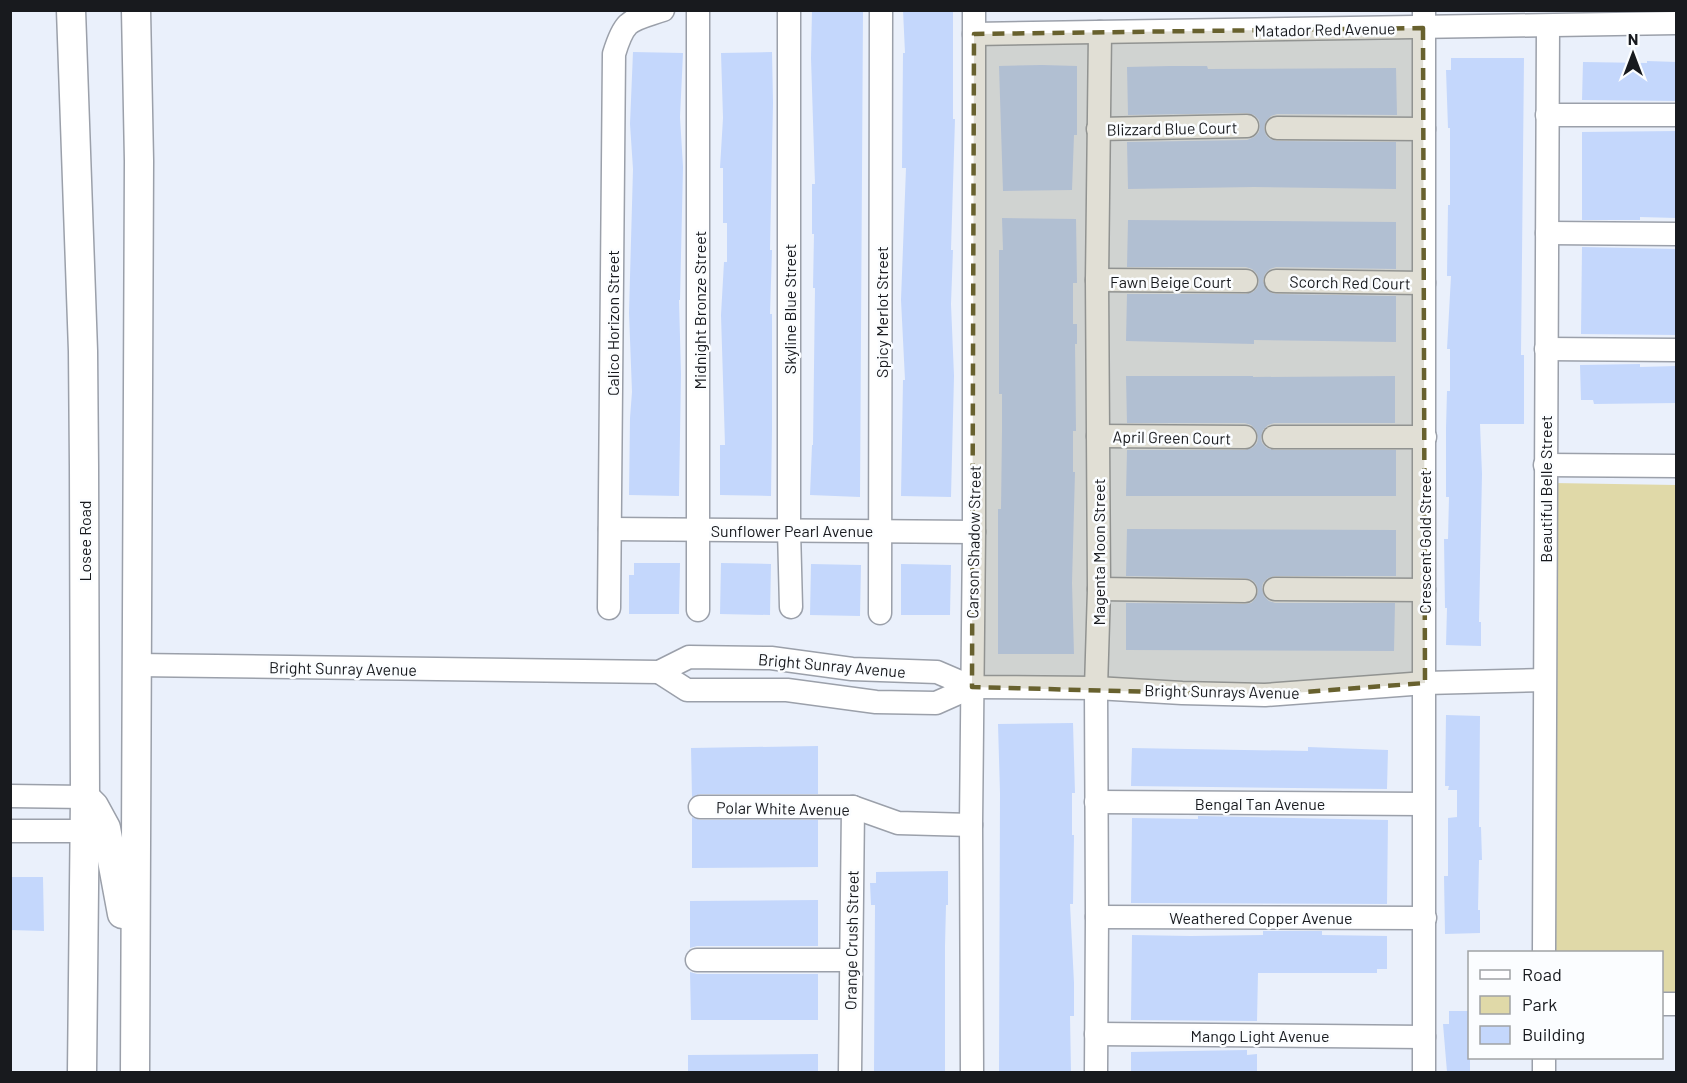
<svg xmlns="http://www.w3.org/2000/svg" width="1687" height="1083" font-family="Barlow,sans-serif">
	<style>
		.green { fill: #e0d9a8 }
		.building { fill: #c4d7fc }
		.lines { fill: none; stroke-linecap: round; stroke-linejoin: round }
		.minor-casing { stroke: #9ba0aa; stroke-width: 25 }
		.major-casing { stroke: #9ba0aa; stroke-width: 31 }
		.minor { stroke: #fff; stroke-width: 22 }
		.major { stroke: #fff; stroke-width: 28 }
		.marked { fill: #68612e; fill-opacity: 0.2; stroke: #68612e; stroke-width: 4.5; stroke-dasharray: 12 8; stroke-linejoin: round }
		.labels { text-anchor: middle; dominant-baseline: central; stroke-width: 5; stroke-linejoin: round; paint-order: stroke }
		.street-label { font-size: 16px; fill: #181a1e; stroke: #fbfdff }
	</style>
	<rect width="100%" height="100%" fill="#eaf0fb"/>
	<path class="green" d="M 1553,483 L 1676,485 L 1676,996 L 1662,996 L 1662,952 L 1551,952 Z"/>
	<g class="building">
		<path d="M 812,10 L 863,10 L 860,497 L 810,495 L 812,445 L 813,445 L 815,288 L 813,288 L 814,234 L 812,234 L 812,184 L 815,184 L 811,58 Z"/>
		<path d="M 903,10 L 953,10 L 953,119 L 955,119 L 951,250 L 953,250 L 951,304 L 954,376 L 951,497 L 901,496 L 903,380 L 905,380 L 901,300 L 906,168 L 902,168 L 903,53 L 905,53 Z"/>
		<path d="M 633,52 L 683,53 L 680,117 L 683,167 L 680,300 L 679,300 L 681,374 L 679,496 L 629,495 L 630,418 L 632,392 L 629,313 L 633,169 L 630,124 Z"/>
		<path d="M 772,52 L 773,103 L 770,250 L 772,250 L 770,314 L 772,314 L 772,430 L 771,496 L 720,495 L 720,445 L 725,445 L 721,315 L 724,262 L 727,262 L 727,223 L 723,223 L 723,168 L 720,168 L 723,118 L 721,53 Z"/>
		<path d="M 1451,58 L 1524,58 L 1521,355 L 1524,355 L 1524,424 L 1480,424 L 1482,474 L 1479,622 L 1481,622 L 1481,646 L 1446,645 L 1447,608 L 1445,608 L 1444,539 L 1448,539 L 1449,497 L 1446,497 L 1446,428 L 1447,391 L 1450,391 L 1450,349 L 1447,349 L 1451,276 L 1447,276 L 1448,205 L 1450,205 L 1450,128 L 1448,128 L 1446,70 L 1451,70 Z"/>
		<path d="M 1647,61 L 1677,62 L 1677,101 L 1582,100 L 1583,62 L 1647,63 Z"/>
		<path d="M 1042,65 L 1077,66 L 1077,135 L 1074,135 L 1072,190 L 1003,191 L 999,66 Z"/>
		<path d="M 1169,66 L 1207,66 L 1208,69 L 1396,68 L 1397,115 L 1277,114 L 1271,116 L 1266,121 L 1264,128 L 1266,135 L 1270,139 L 1277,141 L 1396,142 L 1396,189 L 1254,187 L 1128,189 L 1127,142 L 1247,140 L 1254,137 L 1259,132 L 1260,126 L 1259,120 L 1254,115 L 1247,113 L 1128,115 L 1127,67 Z"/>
		<path d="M 1677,131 L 1677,218 L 1640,217 L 1640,220 L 1582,220 L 1582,132 Z"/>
		<path d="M 1002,218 L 1076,219 L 1077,283 L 1073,283 L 1073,324 L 1077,324 L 1077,344 L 1075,344 L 1076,431 L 1073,431 L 1073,472 L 1075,472 L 1072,583 L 1074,654 L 998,654 L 998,509 L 1001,509 L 1002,431 L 1002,394 L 999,394 L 999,250 L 1003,250 Z"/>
		<path d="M 1128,220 L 1396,222 L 1396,269 L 1276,267 L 1270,269 L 1265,274 L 1263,281 L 1269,292 L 1276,294 L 1396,296 L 1396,342 L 1254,340 L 1254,344 L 1126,341 L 1127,294 L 1246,294 L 1253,292 L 1257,288 L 1259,282 L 1257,274 L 1252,269 L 1246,267 L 1127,267 Z"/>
		<path d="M 1582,247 L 1677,249 L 1677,335 L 1581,334 Z"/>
		<path d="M 1640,364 L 1640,367 L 1677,366 L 1677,403 L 1594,404 L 1593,400 L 1581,400 L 1580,365 Z"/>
		<path d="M 1126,376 L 1253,376 L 1253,377 L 1395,376 L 1395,423 L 1274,423 L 1268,425 L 1263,430 L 1261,438 L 1262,443 L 1267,448 L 1274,450 L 1396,450 L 1396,496 L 1126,496 L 1127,450 L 1245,450 L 1252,448 L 1257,443 L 1258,438 L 1256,430 L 1251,425 L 1245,423 L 1127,423 Z"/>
		<path d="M 1127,529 L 1396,530 L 1396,576 L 1275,576 L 1268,578 L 1263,583 L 1262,588 L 1264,596 L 1269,601 L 1275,603 L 1395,603 L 1394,651 L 1126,650 L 1126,603 L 1245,604 L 1251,603 L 1256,598 L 1258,591 L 1256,584 L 1252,580 L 1245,578 L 1126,576 Z"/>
		<path d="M 634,563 L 680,563 L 679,614 L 629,614 L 629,575 L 634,575 Z"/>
		<path d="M 721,563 L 771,564 L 770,615 L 720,614 Z"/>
		<path d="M 811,564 L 861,565 L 860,616 L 810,615 Z"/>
		<path d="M 901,564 L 951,565 L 950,615 L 901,615 Z"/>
		<path d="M 1446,715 L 1480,716 L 1479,827 L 1481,827 L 1482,860 L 1479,860 L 1478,910 L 1480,910 L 1480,933 L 1445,934 L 1444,876 L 1448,876 L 1448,818 L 1457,817 L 1457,790 L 1448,790 L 1449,786 L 1445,786 Z"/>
		<path d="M 1073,723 L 1075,793 L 1072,793 L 1072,835 L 1074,835 L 1073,904 L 1070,904 L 1074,983 L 1074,1016 L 1070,1016 L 1071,1072 L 999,1072 L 1000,793 L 998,724 Z"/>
		<path d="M 818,746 L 818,794 L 700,794 L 692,797 L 691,748 Z"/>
		<path d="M 1308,747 L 1388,750 L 1387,789 L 1131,786 L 1132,748 L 1308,751 Z"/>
		<path d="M 1198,816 L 1388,820 L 1387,904 L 1131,903 L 1132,818 L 1198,819 Z"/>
		<path d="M 692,817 L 700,820 L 818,820 L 818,867 L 692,868 Z"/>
		<path d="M 948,871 L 948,905 L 946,905 L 945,946 L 945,1072 L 874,1072 L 875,905 L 871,905 L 870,883 L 876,883 L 876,872 Z"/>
		<path d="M 10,877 L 43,877 L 44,931 L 10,930 Z"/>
		<path d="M 818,900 L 818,946 L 697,946 L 690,948 L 690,901 Z"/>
		<path d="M 1263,931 L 1322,931 L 1322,935 L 1387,936 L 1387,969 L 1377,969 L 1377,973 L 1258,973 L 1257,1021 L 1131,1020 L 1132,935 L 1191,936 L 1263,935 Z"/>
		<path d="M 690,972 L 697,974 L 818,974 L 818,1020 L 691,1020 Z"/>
		<path d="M 1449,1011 L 1470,1011 L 1470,1072 L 1447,1072 L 1443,1024 L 1449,1024 Z"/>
		<path d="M 1247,1050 L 1247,1055 L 1257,1054 L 1257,1072 L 1131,1072 L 1131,1052 Z"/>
		<path d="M 818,1054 L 818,1072 L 688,1072 L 688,1055 Z"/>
	</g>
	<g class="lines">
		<g class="minor-casing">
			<g id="minor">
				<path d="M 698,10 L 698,610"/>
				<path d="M 789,10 L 789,530 L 791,607"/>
				<path d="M 1424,10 L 1424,1072"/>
				<path d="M 974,34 L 1676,23"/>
				<path d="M 1547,115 L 1676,115"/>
				<path d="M 1277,128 L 1424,129"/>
				<path d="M 1098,129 L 1247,126"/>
				<path d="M 1547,233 L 1676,234"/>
				<path d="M 1097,280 L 1246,281"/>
				<path d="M 1276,281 L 1424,283"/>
				<path d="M 1546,349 L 1676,350"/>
				<path d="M 1098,436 L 1245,437"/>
				<path d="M 1274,437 L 1425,437"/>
				<path d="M 1545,465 L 1676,466"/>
				<path d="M 610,529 L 974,532"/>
				<path d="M 1099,589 L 1245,591"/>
				<path d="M 1275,589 L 1424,590"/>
				<path d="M 609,608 L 614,54 C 625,18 630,21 663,10"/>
				<path d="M 880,613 L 881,10"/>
				<path d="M 136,665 L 659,672 L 689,657 L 771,658 L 852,669 L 937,672 L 972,687 L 1096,688 L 1182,693 L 1265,695 L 1425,683 L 1544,680"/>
				<path d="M 659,672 L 687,690 L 787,690 L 876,702 L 936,703 L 972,687"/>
				<path d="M 10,796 L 85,797"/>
				<path d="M 1096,802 L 1423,804"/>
				<path d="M 700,807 L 853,807 L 898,823 L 971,825"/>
				<path d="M 10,831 L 84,831"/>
				<path d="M 1097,917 L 1425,918"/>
				<path d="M 1544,952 L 1548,26"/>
				<path d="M 697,960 L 850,960"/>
				<path d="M 1662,1004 L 1676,1004"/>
				<path d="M 1096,1034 L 1424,1037"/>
				<path d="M 1544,1058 L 1544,1072"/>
				<path d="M 850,1072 L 853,807"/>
				<path d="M 972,1072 L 971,825 L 974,532 L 974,10"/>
				<path d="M 1096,1072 L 1097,917 L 1096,688 L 1099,589 L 1097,280 L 1100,32"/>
			</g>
		</g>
		<g class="major-casing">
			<g id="major">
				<path d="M 71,10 L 83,351 L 84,467 L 85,797 L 82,1072"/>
				<path d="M 85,797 L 94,806 L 106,828 L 122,914"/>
				<path d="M 135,1072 L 139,161 L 136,10"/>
			</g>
		</g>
		<use href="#minor" class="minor"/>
		<use href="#major" class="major"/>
	</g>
	<path class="marked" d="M 1423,28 L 1425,683 L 1265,695 L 972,687 L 974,34 Z"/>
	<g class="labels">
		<g class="street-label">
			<text transform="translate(1325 29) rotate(-1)">Matador Red Avenue</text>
			<text transform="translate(1172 128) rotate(-1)">Blizzard Blue Court</text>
			<text x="1171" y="281">Fawn Beige Court</text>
			<text transform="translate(1350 282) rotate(1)">Scorch Red Court</text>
			<text transform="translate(789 309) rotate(-90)">Skyline Blue Street</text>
			<text transform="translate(699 310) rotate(-90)">Midnight Bronze Street</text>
			<text transform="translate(881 312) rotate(-90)">Spicy Merlot Street</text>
			<text transform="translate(612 323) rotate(-90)">Calico Horizon Street</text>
			<text transform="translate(1172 437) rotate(1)">April Green Court</text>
			<text transform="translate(1545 489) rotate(-90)">Beautiful Belle Street</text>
			<text x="792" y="530">Sunflower Pearl Avenue</text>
			<text transform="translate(84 541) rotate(-90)">Losee Road</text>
			<text transform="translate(973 542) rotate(-89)">Carson Shadow Street</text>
			<text transform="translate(1424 542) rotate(-90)">Crescent Gold Street</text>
			<text transform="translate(1098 552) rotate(-90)">Magenta Moon Street</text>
			<text transform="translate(832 665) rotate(5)">Bright Sunray Avenue</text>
			<text transform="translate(343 668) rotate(1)">Bright Sunray Avenue</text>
			<text transform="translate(1222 691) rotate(1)">Bright Sunrays Avenue</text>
			<text x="1260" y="803">Bengal Tan Avenue</text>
			<text transform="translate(783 808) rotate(1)">Polar White Avenue</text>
			<text x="1261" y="917">Weathered Copper Avenue</text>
			<text transform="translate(851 940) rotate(-89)">Orange Crush Street</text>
			<text x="1260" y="1035">Mango Light Avenue</text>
		</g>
	</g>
	<rect width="1687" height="1083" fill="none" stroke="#181a1e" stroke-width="24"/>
	<rect x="1468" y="951" width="195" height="108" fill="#fbfdff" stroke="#a0a2a5" stroke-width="1.5"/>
	<rect x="1480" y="970" width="30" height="9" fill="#ffffff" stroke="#a0a2a5" stroke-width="1.5"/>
	<text x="1522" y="981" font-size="18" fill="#181a1e">Road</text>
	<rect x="1480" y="996" width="30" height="18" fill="#e0d9a8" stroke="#a0a2a5" stroke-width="1.5"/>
	<text x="1522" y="1011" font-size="18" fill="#181a1e">Park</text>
	<rect x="1480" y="1026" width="30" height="18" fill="#c4d7fc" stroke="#a0a2a5" stroke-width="1.5"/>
	<text x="1522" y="1041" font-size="18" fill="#181a1e">Building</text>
	<g transform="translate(1633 54)" stroke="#fbfdff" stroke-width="4.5" paint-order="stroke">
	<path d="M0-4.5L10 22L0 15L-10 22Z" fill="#181a1e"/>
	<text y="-9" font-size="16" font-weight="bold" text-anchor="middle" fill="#181a1e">N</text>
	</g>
</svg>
